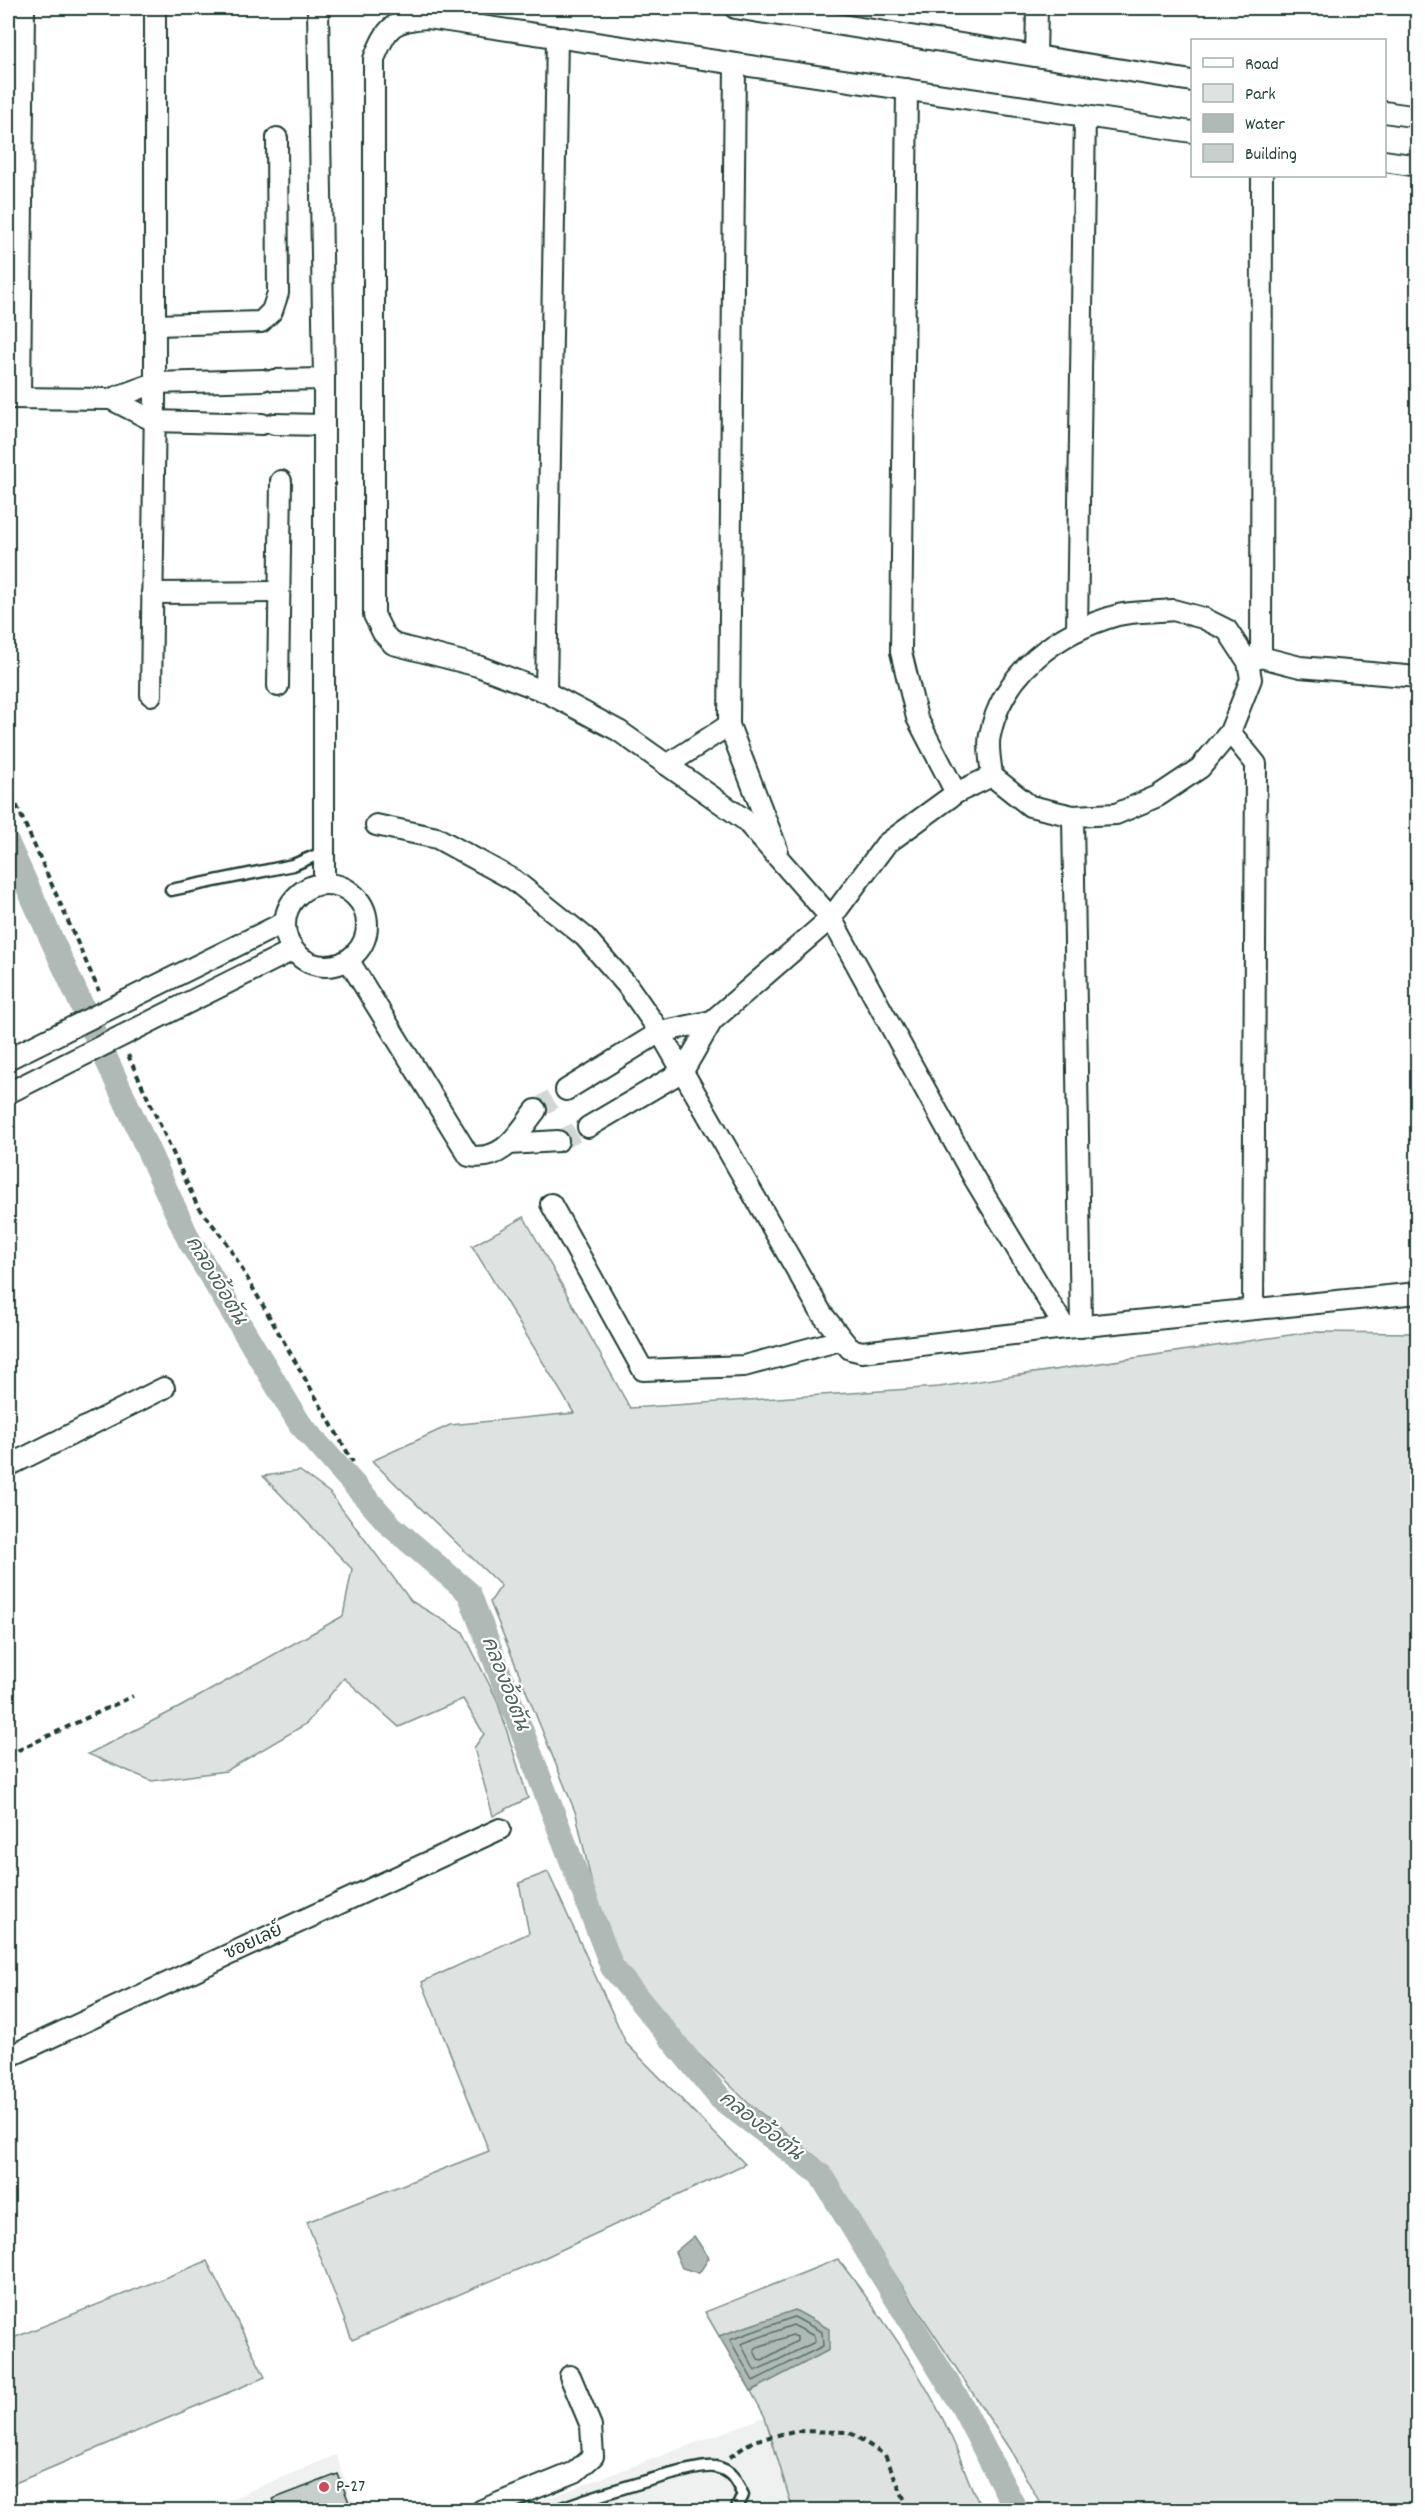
<svg xmlns="http://www.w3.org/2000/svg" width="1425" height="2518" font-family="Dekko,'Playpen Sans Thai',sans-serif">
	<style>
		.built { fill: #eef1f0 }
		.green { fill: #dee3e2; stroke: #7e908b; stroke-width: 1.5 }
		.water { fill: #afbab7; stroke: #758883; stroke-width: 1.5 }
		.lines { fill: none; stroke-linecap: round; stroke-linejoin: round }
		.shore { stroke: #596f68; stroke-width: 1.5 }
		.canal { stroke: #afbab7; stroke-width: 24 }
		.building { fill: #c7cfcc; stroke: #1f3d34; stroke-width: 1.5 }
		.street-tunnel { stroke: #d2d8d6; stroke-width: 20; stroke-dasharray: 20 10; stroke-linecap: butt }
		.lane-casing { stroke: #1f3d34; stroke-width: 15 }
		.street-casing { stroke: #1f3d34; stroke-width: 24 }
		.path { stroke: #1f3d34; stroke-width: 4; stroke-dasharray: 6 4.5; stroke-linecap: butt }
		.lane { stroke: #fff; stroke-width: 10 }
		.street { stroke: #fff; stroke-width: 20 }
		.poi-dot { fill: #d1495b; stroke: #fff; stroke-width: 2 }
		.labels { text-anchor: middle; dominant-baseline: central; stroke-width: 4.5; stroke-linejoin: round; paint-order: stroke }
		.street-label { font-size: 18px; fill: #1f3d34; stroke: #fff }
		.poi-label { font-size: 18px; fill: #1f3d34; stroke: #fff; text-anchor: start }
		.water-label { font-size: 20px; font-style: italic; fill: #4a625b; stroke: #fff }
	</style>
	<rect width="100%" height="100%" fill="#fff"/>
	<filter id="ink" filterUnits="userSpaceOnUse"><feTurbulence type="fractalNoise" baseFrequency=".0167" numOctaves="2"/><feDisplacementMap in="SourceGraphic" scale="12" xChannelSelector="R" yChannelSelector="G"/><feConvolveMatrix kernelMatrix="1 2 1 2 8 2 1 2 1" color-interpolation-filters="sRGB"/></filter>
	<g filter="url(#ink)">
		<g class="built">
			<path d="M 765,2417 L 793,2510 L 516,2510 Z"/>
			<path d="M 336,2455 L 356,2510 L 204,2510 Z"/>
		</g>
		<g class="green">
			<path d="M 524,1217 L 630,1408 L 939,1387 L 1310,1332 L 1417,1333 L 1417,2510 L 1044,2510 L 1012,2453 L 819,2159 L 748,2103 L 675,2031 L 614,1954 L 596,1902 L 576,1814 L 490,1602 L 501,1586 L 372,1461 L 450,1425 L 574,1413 L 472,1246 Z"/>
			<path d="M 300,1471 L 330,1493 L 411,1601 L 463,1632 L 497,1700 L 528,1798 L 493,1816 L 474,1748 L 484,1734 L 463,1699 L 399,1727 L 344,1678 L 306,1724 L 226,1771 L 152,1781 L 88,1754 L 180,1707 L 343,1616 L 352,1569 L 263,1476 Z"/>
			<path d="M 548,1872 L 626,2043 L 745,2164 L 533,2263 L 352,2340 L 307,2222 L 489,2151 L 422,1982 L 529,1933 L 519,1883 Z"/>
			<path d="M 838,2259 C 882,2317 925,2376 954,2443 C 964,2466 970,2489 983,2510 L 793,2510 L 765,2417 L 751,2391 L 829,2350 L 795,2310 L 719,2336 L 705,2312 Z"/>
			<path d="M 207,2261 L 265,2377 L 8,2486 L 8,2340 Z"/>
		</g>
		<g class="water">
			<path d="M 694,2236 L 709,2258 L 699,2273 L 682,2268 L 675,2252 Z"/>
			<path d="M 795,2310 L 829,2329 L 829,2350 L 751,2391 L 719,2336 Z"/>
		</g>
		<g class="lines">
			<g class="shore">
				<path d="M 794,2317 L 822,2332 L 823,2346 L 753,2381 L 730,2340 Z"/>
				<path d="M 793,2325 L 814,2336 L 815,2342 L 755,2371 L 741,2344 Z"/>
				<path d="M 792,2335 L 797,2337 L 797,2341 L 762,2360 L 758,2359 L 754,2351 L 755,2348 Z"/>
			</g>
			<path class="canal" d="M 8,844 L 189,1240 L 300,1424 L 391,1526 L 469,1593 L 612,1967 L 721,2099 L 820,2174 L 962,2406 L 1016,2510"/>
		</g>
		<g class="building">
			<path d="M 338,2474 L 352,2510 L 278,2510 L 273,2499 Z"/>
			<path d="M 265,2505 L 267,2510 L 250,2510 Z"/>
		</g>
		<g class="lines">
			<g class="street-tunnel">
				<path d="M 536,1110 L 566,1090"/>
				<path d="M 558,1141 L 588,1127"/>
			</g>
			<g class="lane-casing">
				<g id="lane">
					<path d="M 171,890 L 293,865 L 324,852"/>
					<path d="M 556,2510 C 580,2501 696,2463 715,2467 C 732,2470 736,2481 743,2495 L 736,2510"/>
				</g>
			</g>
			<g class="street-casing">
				<g id="street">
					<path d="M 318,8 L 324,379 L 324,883"/>
					<path d="M 735,8 L 1192,81"/>
					<path d="M 1036,56 L 1037,8"/>
					<path d="M 735,64 L 729,725 L 777,849"/>
					<path d="M 1384,112 L 1418,117"/>
					<path d="M 1384,161 L 1418,166"/>
					<path d="M 155,325 L 261,322 L 272,311 L 278,293 L 277,138"/>
					<path d="M 274,380 L 324,379"/>
					<path d="M 8,398 L 111,399 L 155,383 L 263,380"/>
					<path d="M 20,398 L 24,8"/>
					<path d="M 111,399 L 154,421 L 262,424"/>
					<path d="M 274,424 L 324,425"/>
					<path d="M 152,593 L 279,592"/>
					<path d="M 1173,610 L 1203,618 L 1227,630 L 1248,662 L 1251,679 L 1230,732 L 1200,768 L 1158,796 L 1116,814 L 1073,816 L 1030,806 L 992,776 C 991,764 987,747 990,735 C 1003,671 1058,632 1118,615 C 1135,611 1155,612 1173,610 Z"/>
					<path d="M 1077,630 L 1085,116"/>
					<path d="M 1261,657 L 1262,176"/>
					<path d="M 1249,662 L 1261,657 L 1300,667 L 1418,677"/>
					<path d="M 278,686 L 281,481"/>
					<path d="M 546,692 L 557,37"/>
					<path d="M 151,695 L 155,400 L 155,8"/>
					<path d="M 1230,732 L 1256,764 L 1253,1309"/>
					<path d="M 667,765 L 729,725"/>
					<path d="M 956,793 L 992,776"/>
					<path d="M 1073,816 L 1081,1327"/>
					<path d="M 376,825 L 437,838 L 514,880 L 585,937 L 627,985 L 660,1032 L 822,1314 L 850,1349 L 862,1352 L 1065,1328 L 1418,1293"/>
					<circle cx="326" cy="925" r="41"/>
					<path d="M 349,961 L 469,1156 C 504,1162 518,1133 536,1110"/>
					<path d="M 8,1059 L 285,922"/>
					<path d="M 566,1090 L 660,1032 L 712,1021"/>
					<path d="M 8,1093 L 293,950"/>
					<path d="M 588,1127 L 683,1071 L 712,1021 L 831,918 L 886,844 L 956,793 L 917,718 L 901,652 L 907,89"/>
					<path d="M 509,1144 L 558,1141"/>
					<path d="M 551,1204 L 643,1370 L 744,1366 L 841,1340"/>
					<path d="M 1065,1328 L 974,1178 L 831,918 L 745,820 L 619,731 L 546,692 L 478,666 L 393,644 L 383,633 L 374,615 L 374,59 C 387,27 392,20 428,18 L 1192,132"/>
					<path d="M 8,1466 L 164,1388"/>
					<path d="M 8,2057 L 500,1829"/>
					<path d="M 482,2510 L 575,2472 L 593,2456 L 591,2426 L 570,2376"/>
				</g>
			</g>
			<g class="path">
				<path d="M 8,786 L 99,991"/>
				<path d="M 128,1055 L 197,1205 L 227,1243 L 353,1462"/>
				<path d="M 8,1755 L 133,1696"/>
				<path d="M 730,2457 L 753,2441 L 794,2431 L 849,2432 L 885,2455 L 909,2510"/>
			</g>
			<use href="#lane" class="lane"/>
			<use href="#street" class="street"/>
		</g>
	</g>
	<circle class="poi-dot" cx="324" cy="2487" r="6"/>
	<g class="labels">
		<g class="street-label">
			<text transform="translate(254 1943) rotate(-25)">ซอยเลย์</text>
		</g>
		<g class="poi-label">
			<text x="336" y="2487">P-27</text>
		</g>
		<g class="water-label">
			<text transform="translate(215 1281) rotate(59)">คลองอ้อตัน</text>
			<text transform="translate(504 1684) rotate(69)">คลองอ้อตัน</text>
			<text transform="translate(760 2127) rotate(38)">คลองอ้อตัน</text>
		</g>
	</g>
	<rect width="1425" height="2518" fill="none" stroke="#fff" stroke-width="30"/>
	<rect x="15" y="15" width="1395" height="2488" fill="none" stroke="#1f3d34" stroke-width="2" filter="url(#ink)"/>
	<rect x="1191" y="39" width="195" height="138" fill="#ffffff" stroke="#a5b1ae" stroke-width="1.5"/>
	<rect x="1203" y="58" width="30" height="9" fill="#ffffff" stroke="#a5b1ae" stroke-width="1.5"/>
	<text x="1245" y="69" font-size="18" fill="#1f3d34">Road</text>
	<rect x="1203" y="84" width="30" height="18" fill="#dee3e2" stroke="#a5b1ae" stroke-width="1.5"/>
	<text x="1245" y="99" font-size="18" fill="#1f3d34">Park</text>
	<rect x="1203" y="114" width="30" height="18" fill="#afbab7" stroke="#a5b1ae" stroke-width="1.5"/>
	<text x="1245" y="129" font-size="18" fill="#1f3d34">Water</text>
	<rect x="1203" y="144" width="30" height="18" fill="#c7cfcc" stroke="#a5b1ae" stroke-width="1.5"/>
	<text x="1245" y="159" font-size="18" fill="#1f3d34">Building</text>
</svg>
